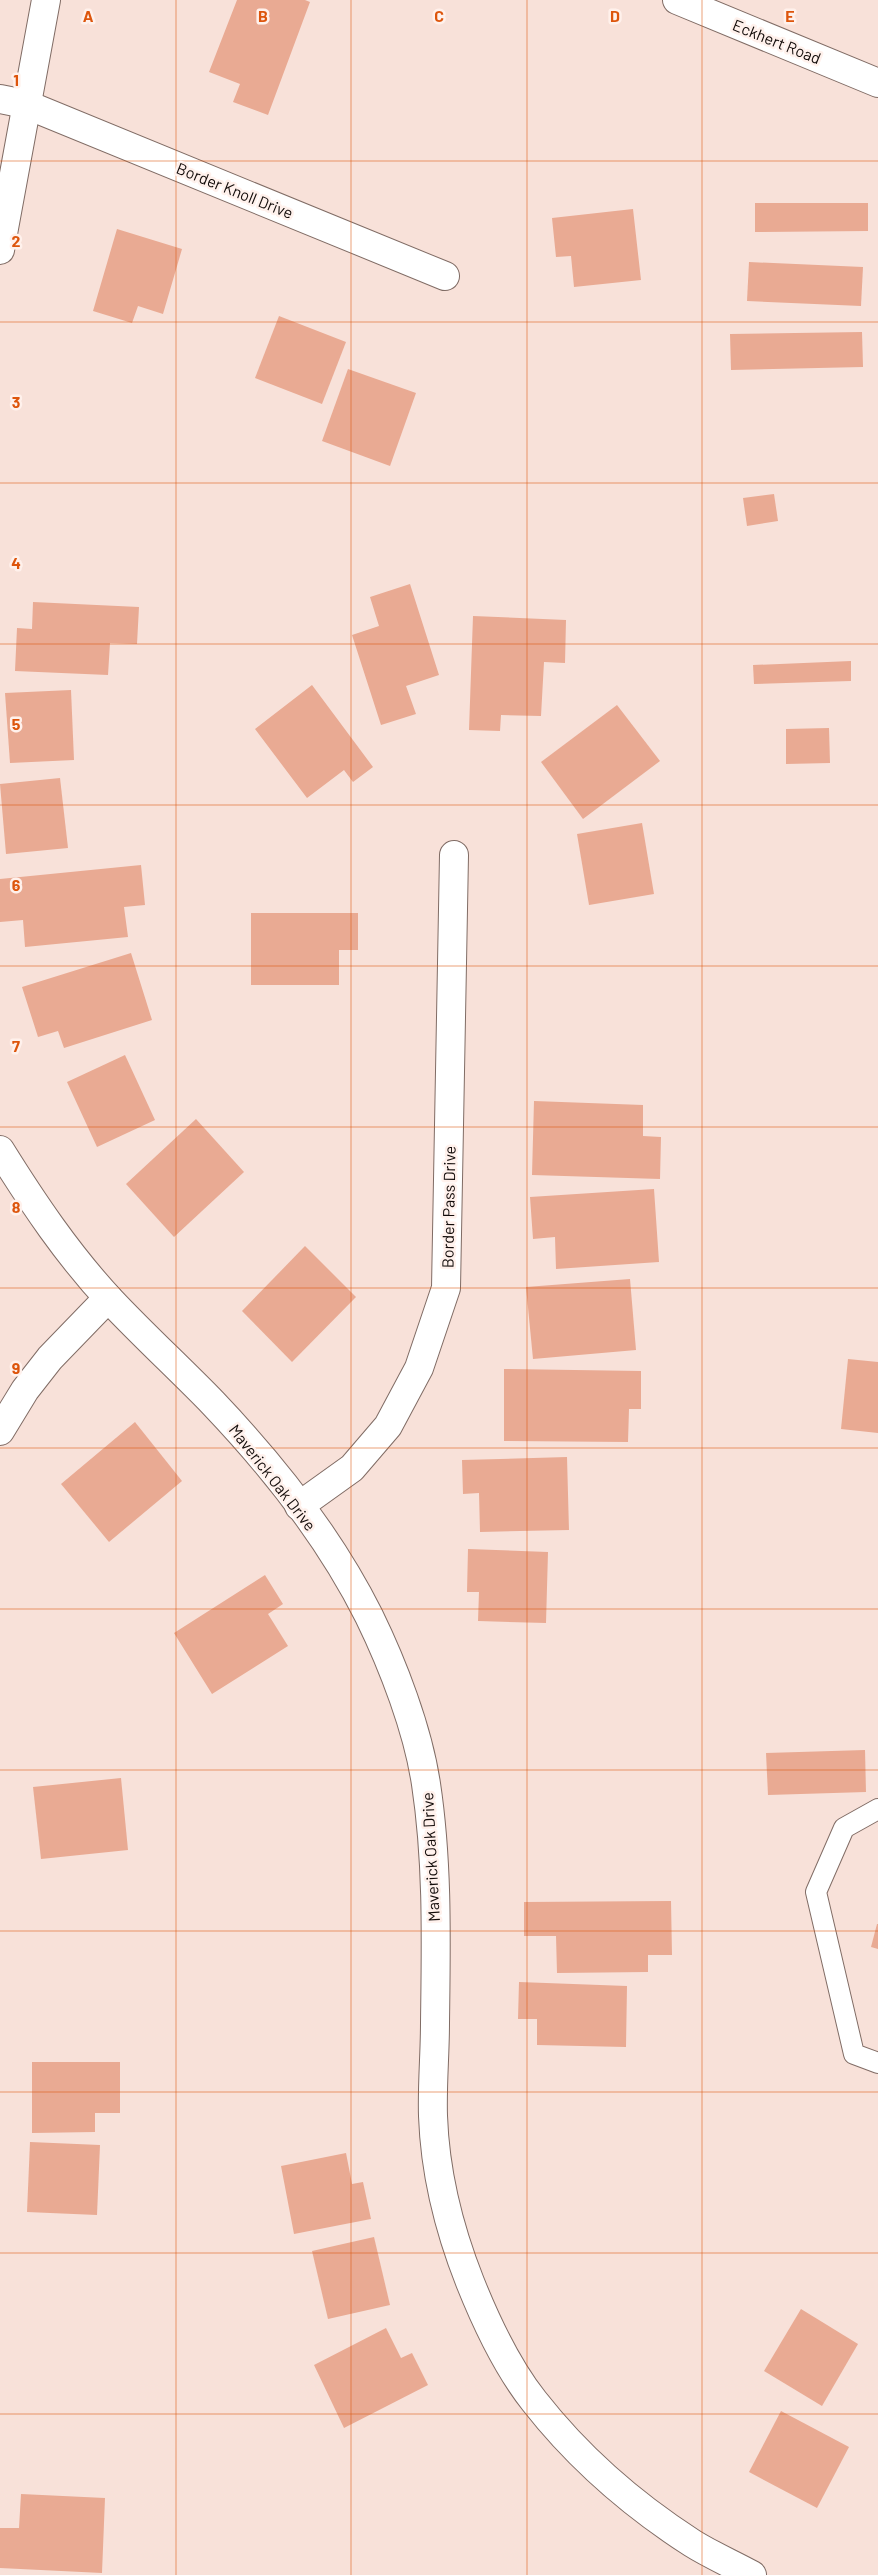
<svg xmlns="http://www.w3.org/2000/svg" width="878" height="2575" font-family="Barlow,sans-serif">
	<style>
		.building { fill: #e9aa93 }
		.lines { fill: none; stroke-linecap: round; stroke-linejoin: round }
		.lane-casing { stroke: #806c65; stroke-width: 22 }
		.street-casing { stroke: #806c65; stroke-width: 30 }
		.secondary-casing { stroke: #806c65; stroke-width: 30 }
		.lane { stroke: #fff; stroke-width: 20 }
		.street { stroke: #fff; stroke-width: 28 }
		.secondary { stroke: #fff; stroke-width: 28 }
		.grid { fill: none; stroke: #dd550c; stroke-width: 1; stroke-opacity: 0.55 }
		.labels { text-anchor: middle; dominant-baseline: central; stroke-width: 5; stroke-linejoin: round; paint-order: stroke }
		.street-label { font-size: 16px; fill: #120b09; stroke: #fff1ec }
		.grid-label { font-size: 16px; text-anchor: middle; font-weight: bold; fill: #dd550c; stroke: #fff1ec; stroke-width: 5; stroke-linejoin: round; paint-order: stroke }
	</style>
	<rect width="100%" height="100%" fill="#f8e1d9"/>
	<g class="building">
		<path d="M 237,0 L 305,0 L 310,2 L 268,115 L 233,102 L 240,84 L 209,72 Z"/>
		<path d="M 755,203 L 868,203 L 868,231 L 755,232 Z"/>
		<path d="M 633,209 L 641,280 L 574,287 L 571,256 L 556,257 L 552,218 Z"/>
		<path d="M 117,229 L 182,249 L 163,314 L 138,306 L 132,323 L 93,311 Z"/>
		<path d="M 749,262 L 863,267 L 861,306 L 747,301 Z"/>
		<path d="M 279,316 L 346,342 L 322,404 L 255,378 Z"/>
		<path d="M 862,332 L 863,367 L 731,370 L 730,334 Z"/>
		<path d="M 348,369 L 416,393 L 390,466 L 322,441 Z"/>
		<path d="M 774,494 L 778,521 L 747,526 L 743,498 Z"/>
		<path d="M 410,584 L 439,675 L 406,686 L 416,714 L 381,725 L 352,635 L 379,626 L 370,597 Z"/>
		<path d="M 33,602 L 139,607 L 137,644 L 110,643 L 108,675 L 15,671 L 17,628 L 32,629 Z"/>
		<path d="M 473,616 L 566,620 L 565,663 L 544,662 L 541,716 L 501,715 L 500,731 L 469,730 Z"/>
		<path d="M 851,661 L 851,681 L 754,684 L 753,665 Z"/>
		<path d="M 312,685 L 373,767 L 353,782 L 344,770 L 307,798 L 255,729 Z"/>
		<path d="M 71,690 L 74,760 L 10,763 L 5,693 Z"/>
		<path d="M 617,705 L 660,761 L 583,819 L 541,762 Z"/>
		<path d="M 829,728 L 830,763 L 786,764 L 786,729 Z"/>
		<path d="M 60,778 L 68,848 L 6,854 L 0,784 Z"/>
		<path d="M 642,823 L 654,894 L 589,905 L 577,834 Z"/>
		<path d="M 141,865 L 145,905 L 124,907 L 128,937 L 25,947 L 23,920 L 0,922 L 0,879 Z"/>
		<path d="M 251,913 L 358,913 L 358,950 L 339,950 L 339,985 L 251,985 Z"/>
		<path d="M 131,953 L 152,1020 L 64,1048 L 58,1031 L 38,1037 L 22,987 Z"/>
		<path d="M 125,1055 L 155,1120 L 97,1147 L 67,1082 Z"/>
		<path d="M 534,1101 L 643,1105 L 643,1136 L 661,1137 L 660,1179 L 532,1175 Z"/>
		<path d="M 196,1119 L 244,1172 L 174,1237 L 126,1184 Z"/>
		<path d="M 654,1189 L 659,1262 L 556,1269 L 555,1237 L 533,1239 L 530,1197 Z"/>
		<path d="M 305,1246 L 356,1297 L 292,1362 L 242,1311 Z"/>
		<path d="M 630,1279 L 636,1350 L 533,1359 L 526,1287 Z"/>
		<path d="M 848,1359 L 878,1362 L 878,1433 L 841,1429 Z"/>
		<path d="M 504,1369 L 641,1371 L 641,1409 L 629,1409 L 628,1442 L 504,1441 Z"/>
		<path d="M 135,1422 L 182,1481 L 109,1542 L 61,1484 Z"/>
		<path d="M 567,1457 L 569,1530 L 480,1532 L 479,1493 L 463,1494 L 462,1460 Z"/>
		<path d="M 468,1549 L 548,1552 L 546,1623 L 478,1621 L 479,1592 L 467,1592 Z"/>
		<path d="M 265,1575 L 283,1604 L 268,1614 L 288,1646 L 212,1694 L 174,1633 Z"/>
		<path d="M 865,1750 L 866,1792 L 768,1795 L 766,1753 Z"/>
		<path d="M 121,1778 L 128,1850 L 41,1859 L 33,1787 Z"/>
		<path d="M 671,1901 L 672,1955 L 648,1955 L 648,1972 L 557,1973 L 556,1936 L 524,1936 L 524,1902 Z"/>
		<path d="M 877,1924 L 878,1924 L 878,1949 L 871,1947 Z"/>
		<path d="M 519,1982 L 627,1986 L 626,2047 L 537,2045 L 537,2019 L 518,2019 Z"/>
		<path d="M 32,2062 L 120,2062 L 120,2113 L 95,2113 L 95,2132 L 32,2133 Z"/>
		<path d="M 30,2142 L 100,2145 L 97,2215 L 27,2212 Z"/>
		<path d="M 346,2153 L 352,2184 L 363,2182 L 371,2219 L 294,2234 L 281,2166 Z"/>
		<path d="M 374,2237 L 390,2305 L 328,2319 L 312,2251 Z"/>
		<path d="M 801,2309 L 858,2344 L 822,2406 L 764,2371 Z"/>
		<path d="M 386,2328 L 401,2358 L 412,2353 L 428,2385 L 344,2428 L 314,2365 Z"/>
		<path d="M 781,2411 L 849,2447 L 817,2508 L 749,2472 Z"/>
		<path d="M 21,2494 L 105,2498 L 102,2573 L 0,2568 L 0,2528 L 19,2528 Z"/>
	</g>
	<g class="lines">
		<g class="lane-casing">
			<path id="lane" d="M 878,1809 L 844,1828 L 816,1892 L 854,2054 L 878,2063"/>
		</g>
		<g class="street-casing">
			<g id="street">
				<path d="M 0,99 L 25,104 L 445,276"/>
				<path d="M 0,250 L 46,0"/>
				<path d="M 0,1150 C 33,1203 68,1255 111,1301 C 144,1336 180,1369 213,1403 C 273,1466 330,1538 369,1616 C 393,1665 418,1730 426,1784 C 438,1863 436,1943 435,2023 C 435,2054 432,2085 433,2116 C 435,2173 449,2229 470,2282 C 486,2322 507,2367 534,2401 C 577,2456 633,2505 692,2543 C 711,2555 732,2564 752,2575"/>
				<path d="M 0,1431 L 25,1390 L 50,1358 L 108,1298"/>
				<path d="M 299,1506 L 352,1468 L 388,1426 L 419,1368 L 446,1288 L 454,855"/>
			</g>
		</g>
		<g class="secondary-casing">
			<path id="secondary" d="M 677,0 L 878,83"/>
		</g>
		<use href="#lane" class="lane"/>
		<use href="#street" class="street"/>
		<use href="#secondary" class="secondary"/>
	</g>
	<path class="grid" d="M 176,0 L 176,2575M 351,0 L 351,2575M 527,0 L 527,2575M 702,0 L 702,2575M 0,161 L 878,161M 0,322 L 878,322M 0,483 L 878,483M 0,644 L 878,644M 0,805 L 878,805M 0,966 L 878,966M 0,1127 L 878,1127M 0,1288 L 878,1288M 0,1448 L 878,1448M 0,1609 L 878,1609M 0,1770 L 878,1770M 0,1931 L 878,1931M 0,2092 L 878,2092M 0,2253 L 878,2253M 0,2414 L 878,2414"/>
	<g class="labels">
		<g class="street-label">
			<text transform="translate(777 41) rotate(22)">Eckhert Road</text>
			<text transform="translate(235 190) rotate(22)">Border Knoll Drive</text>
			<text transform="translate(448 1207) rotate(-89)">Border Pass Drive</text>
			<text transform="translate(273 1477) rotate(52)">Maverick Oak Drive</text>
			<text transform="translate(430 1857) rotate(-93)">Maverick Oak Drive</text>
		</g>
	</g>
	<g class="grid-label">
		<text x="88" y="22">A</text>
		<text x="263" y="22">B</text>
		<text x="439" y="22">C</text>
		<text x="615" y="22">D</text>
		<text x="790" y="22">E</text>
		<text x="16" y="86">1</text>
		<text x="16" y="247">2</text>
		<text x="16" y="408">3</text>
		<text x="16" y="569">4</text>
		<text x="16" y="730">5</text>
		<text x="16" y="891">6</text>
		<text x="16" y="1052">7</text>
		<text x="16" y="1213">8</text>
		<text x="16" y="1374">9</text>
	</g>
</svg>
